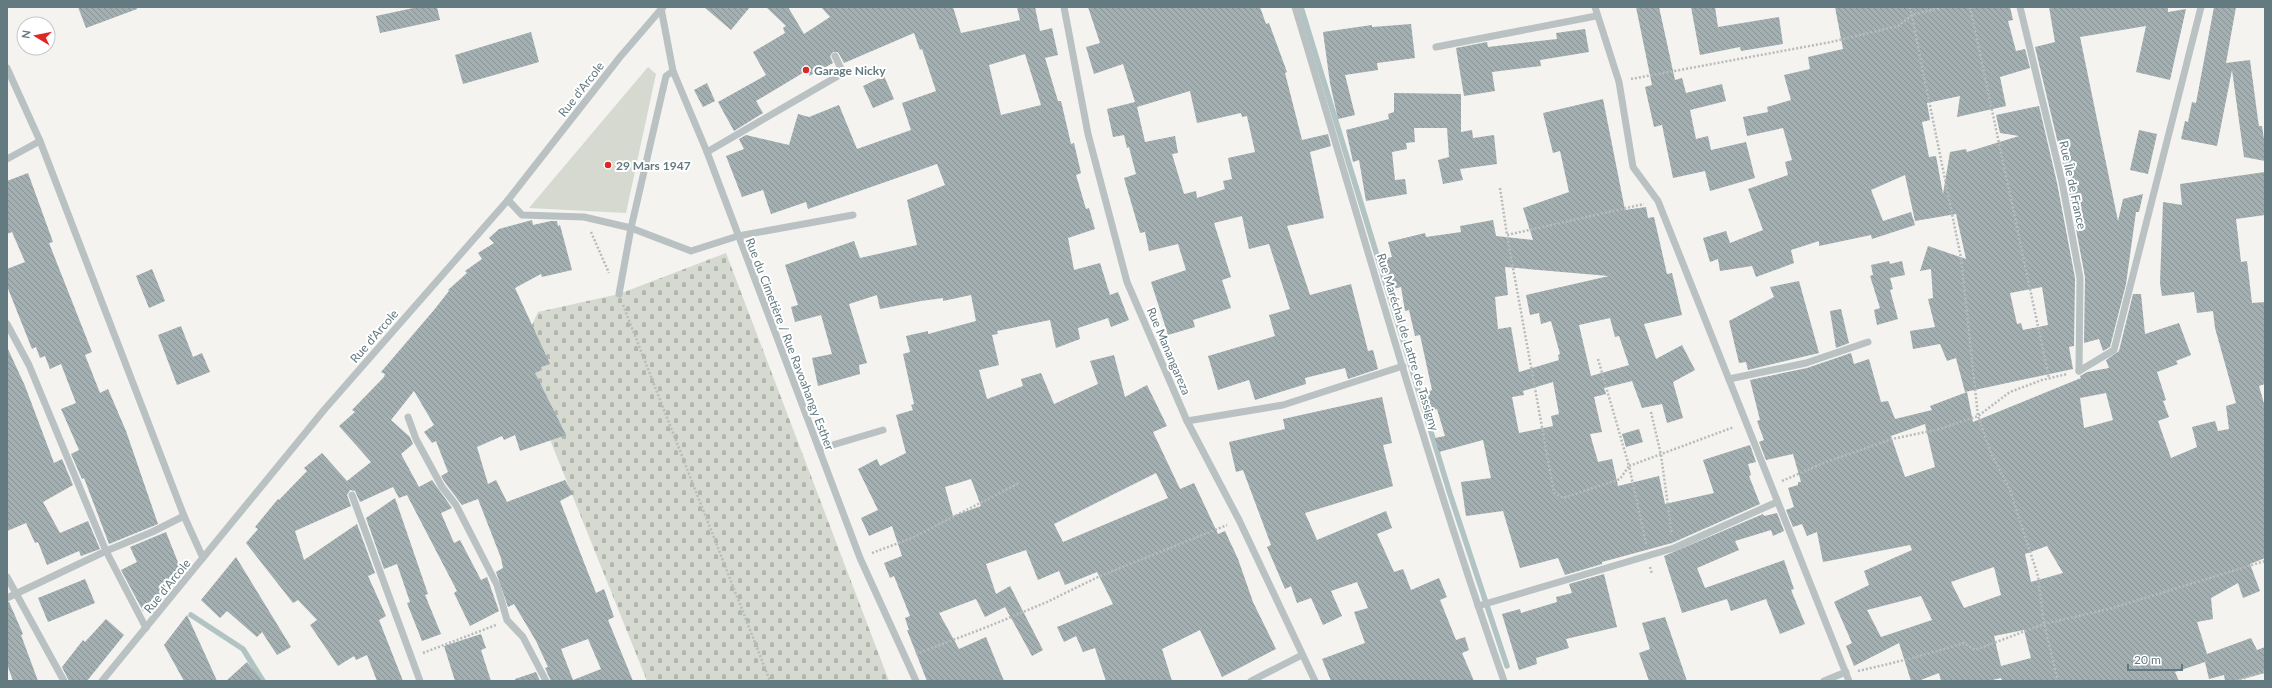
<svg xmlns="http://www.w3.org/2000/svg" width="2272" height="688" font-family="Lato,sans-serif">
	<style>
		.cemetery { fill: url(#cemetery-stones) }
		.garden { fill: #d5d9cf }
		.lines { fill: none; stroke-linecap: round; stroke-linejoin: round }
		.stream { stroke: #b1c3c3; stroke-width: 5.5 }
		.building { fill: url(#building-back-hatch); fill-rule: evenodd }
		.path { stroke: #b7bbbc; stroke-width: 2.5; stroke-dasharray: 2 2; stroke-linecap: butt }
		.minor { stroke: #bac1c2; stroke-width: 7 }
		.poi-dot { fill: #df2625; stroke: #fff; stroke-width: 1.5 }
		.labels { text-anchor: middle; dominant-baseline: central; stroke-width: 4; stroke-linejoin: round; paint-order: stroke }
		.poi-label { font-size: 12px; font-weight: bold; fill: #637a80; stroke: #fff; text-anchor: start }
		.street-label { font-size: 12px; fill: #637a80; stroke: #fff }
	</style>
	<defs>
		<pattern id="cemetery-stones" width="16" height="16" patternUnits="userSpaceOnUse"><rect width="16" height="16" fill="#d5d9cf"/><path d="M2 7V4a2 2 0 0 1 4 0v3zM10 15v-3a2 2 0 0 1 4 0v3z" fill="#b0b5ad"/></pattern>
		<pattern id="building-back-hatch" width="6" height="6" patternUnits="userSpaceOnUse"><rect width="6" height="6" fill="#a3afb1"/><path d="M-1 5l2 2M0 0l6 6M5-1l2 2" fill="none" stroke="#889395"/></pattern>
	</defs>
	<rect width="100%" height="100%" fill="#f4f3f0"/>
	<path class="cemetery" d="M 726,253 L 889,681 L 647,681 L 526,380 L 532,325 L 538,312 L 619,294 Z"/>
	<path class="garden" d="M 648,67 L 656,74 L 626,213 L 529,208 Z"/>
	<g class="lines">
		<g class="stream">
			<path d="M 1301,7 L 1450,494 L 1507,666"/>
			<path d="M 191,615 L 243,649 L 263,681"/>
		</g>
	</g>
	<g class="building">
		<path d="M 78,7 L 137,7 L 137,9 L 86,28 Z"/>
		<path d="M 418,7 L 437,7 L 440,20 L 380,33 L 376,16 Z"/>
		<path d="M 704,7 L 750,7 L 731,30 Z"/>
		<path d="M 766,7 L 788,7 L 804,34 L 830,17 L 821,7 L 953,7 L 961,33 L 1020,20 L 1017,7 L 1035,7 L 1040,31 L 1052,28 L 1058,55 L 1045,58 L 1058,101 L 1061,101 L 1071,144 L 1074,143 L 1081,173 L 1076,175 L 1086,209 L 1089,208 L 1095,229 L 1068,238 L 1074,270 L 1100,263 L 1110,295 L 1118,292 L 1129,320 L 1111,327 L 1108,318 L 1078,328 L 1080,339 L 1056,348 L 1050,320 L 997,331 L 998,334 L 992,335 L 999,365 L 979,370 L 987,399 L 1023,386 L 1021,379 L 1041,373 L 1054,404 L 1098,384 L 1090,361 L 1114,355 L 1125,397 L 1147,385 L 1167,426 L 1153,432 L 1180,489 L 1194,483 L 1218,534 L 1225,531 L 1238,559 L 1253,602 L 1276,649 L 1222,677 L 1200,630 L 1162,649 L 1172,681 L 1106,681 L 1095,648 L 1083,652 L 1076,636 L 1064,642 L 1057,627 L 1113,604 L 1097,572 L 1065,585 L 1059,571 L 1038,580 L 1026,550 L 986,564 L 996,594 L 1010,586 L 1043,650 L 1032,656 L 1005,607 L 985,617 L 976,599 L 939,613 L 959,649 L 986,637 L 1004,681 L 927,681 L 907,630 L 909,630 L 905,618 L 910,616 L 894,576 L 890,578 L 884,563 L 902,556 L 892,526 L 869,536 L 861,518 L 878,510 L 858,469 L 877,459 L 880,466 L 906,453 L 896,415 L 913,410 L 911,405 L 914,404 L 903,354 L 910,352 L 906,336 L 928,331 L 928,334 L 976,321 L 971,295 L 943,301 L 943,298 L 921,301 L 880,309 L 877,295 L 849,304 L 867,363 L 859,365 L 860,374 L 818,386 L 812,358 L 832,354 L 821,315 L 795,322 L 791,307 L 798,305 L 785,265 L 854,241 L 860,258 L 917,245 L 907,200 L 945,185 L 937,164 L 808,209 L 806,202 L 771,214 L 763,190 L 742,197 L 726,156 L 744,149 L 739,139 L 746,135 L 789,145 L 798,114 L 809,117 L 839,105 L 857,149 L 911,130 L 902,103 L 936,91 L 922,49 L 920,50 L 914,33 L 844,63 L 838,52 L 833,52 L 830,56 L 833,63 L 809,76 L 811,68 L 756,101 L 763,113 L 734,131 L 718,102 L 766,75 L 753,52 L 785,33 L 783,28 L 786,26 ZM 1025,54 L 1041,105 L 1001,115 L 989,65 ZM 1156,473 L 1168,498 L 1063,542 L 1054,524 ZM 971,479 L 981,506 L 953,516 L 945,487 Z"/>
		<path d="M 1088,7 L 1260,7 L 1266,24 L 1269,23 L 1287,72 L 1285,73 L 1302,140 L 1328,134 L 1331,146 L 1310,152 L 1324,218 L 1287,226 L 1310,295 L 1351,284 L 1368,351 L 1373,350 L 1378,369 L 1348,379 L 1345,368 L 1305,378 L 1306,384 L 1255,400 L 1249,380 L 1218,390 L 1208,356 L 1275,336 L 1269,315 L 1290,309 L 1269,244 L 1249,249 L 1242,216 L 1214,223 L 1231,277 L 1222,280 L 1231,308 L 1193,320 L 1195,327 L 1168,335 L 1151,282 L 1186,270 L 1178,244 L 1149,251 L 1145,232 L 1140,233 L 1124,178 L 1136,174 L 1129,147 L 1127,148 L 1124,135 L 1113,137 L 1107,109 L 1135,102 L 1123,64 L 1094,74 L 1086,47 L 1100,43 ZM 1190,91 L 1197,123 L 1241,113 L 1242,117 L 1247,116 L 1255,152 L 1228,158 L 1232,179 L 1223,181 L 1225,189 L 1197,198 L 1196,191 L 1184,194 L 1172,154 L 1178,153 L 1175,136 L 1145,142 L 1137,107 Z"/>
		<path d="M 1636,7 L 1659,7 L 1675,80 L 1682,78 L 1686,93 L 1722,84 L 1726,101 L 1690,110 L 1696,139 L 1708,136 L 1711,150 L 1746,142 L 1755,178 L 1710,191 L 1705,171 L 1673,178 L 1662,125 L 1654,127 L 1645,87 L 1652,85 Z"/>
		<path d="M 1691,7 L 1715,7 L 1718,27 L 1779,17 L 1783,44 L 1741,51 L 1740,47 L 1700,55 Z"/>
		<path d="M 1835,7 L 2010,7 L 2013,20 L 2008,21 L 2016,51 L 2025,49 L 2030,68 L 2000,77 L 2006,106 L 1957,117 L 1960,96 L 1927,103 L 1930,120 L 1922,122 L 1929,157 L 1936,156 L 1943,194 L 1950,152 L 1966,149 L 1967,152 L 2019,136 L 2000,133 L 1996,115 L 2039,106 L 2057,183 L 2075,278 L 2074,346 L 2069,347 L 2073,369 L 1965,392 L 1956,358 L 1947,361 L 1940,344 L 1913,349 L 1910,331 L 1935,327 L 1928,299 L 1933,298 L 1931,269 L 1920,271 L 1928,246 L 1966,259 L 1956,214 L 1915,221 L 1905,175 L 1871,190 L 1883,221 L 1911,212 L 1915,225 L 1872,239 L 1871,235 L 1819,246 L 1819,241 L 1791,250 L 1794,263 L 1756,277 L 1752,266 L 1720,271 L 1718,259 L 1710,262 L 1703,238 L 1726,231 L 1730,243 L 1763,230 L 1748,189 L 1788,175 L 1785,162 L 1792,160 L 1783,128 L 1747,136 L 1743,117 L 1768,112 L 1767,107 L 1791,100 L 1784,75 L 1810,69 L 1808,57 L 1843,49 ZM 2042,287 L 2048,325 L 2023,330 L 2021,323 L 2017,324 L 2010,293 Z"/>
		<path d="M 2049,7 L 2168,7 L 2168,12 L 2186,9 L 2170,80 L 2136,72 L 2146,26 L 2080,37 L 2118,221 L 2123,199 L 2143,194 L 2139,212 L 2136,212 L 2126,284 L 2110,347 L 2103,351 L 2099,339 L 2084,343 L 2085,277 L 2067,181 L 2035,47 L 2055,42 Z"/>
		<path d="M 2214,7 L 2236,7 L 2226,63 L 2250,60 L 2258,120 L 2259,126 L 2262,126 L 2265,146 L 2265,161 L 2244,157 L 2232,70 L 2217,146 L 2181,139 L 2185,121 L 2188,122 L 2192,102 L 2196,103 Z"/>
		<path d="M 1411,24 L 1415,58 L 1377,63 L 1378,70 L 1345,75 L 1355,115 L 1338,119 L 1330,83 L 1323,32 L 1372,25 L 1372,27 Z"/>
		<path d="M 1585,29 L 1589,52 L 1540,60 L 1541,66 L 1492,72 L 1495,91 L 1464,96 L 1456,48 L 1487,42 L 1488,47 L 1557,39 L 1556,33 Z"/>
		<path d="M 531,32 L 539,62 L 463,84 L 455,55 Z"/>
		<path d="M 884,76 L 894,99 L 873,108 L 863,86 Z"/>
		<path d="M 707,83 L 715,101 L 703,107 L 694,90 Z"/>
		<path d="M 1394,93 L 1461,94 L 1461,132 L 1472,130 L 1473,138 L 1494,135 L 1497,164 L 1460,169 L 1463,180 L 1443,184 L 1438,160 L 1449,157 L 1447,128 L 1414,128 L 1415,142 L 1406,143 L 1407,149 L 1392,152 L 1395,180 L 1405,179 L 1407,194 L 1366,201 L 1359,160 L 1353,162 L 1346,130 L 1389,119 L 1388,114 L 1394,112 Z"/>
		<path d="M 1603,99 L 1625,210 L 1646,207 L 1648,218 L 1654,217 L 1667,274 L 1672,273 L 1682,315 L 1644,324 L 1656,359 L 1682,345 L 1695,370 L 1673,382 L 1683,418 L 1667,423 L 1662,404 L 1642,408 L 1632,381 L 1604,388 L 1606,394 L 1594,397 L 1602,432 L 1590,434 L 1598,462 L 1612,459 L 1618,486 L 1659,476 L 1665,504 L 1714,493 L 1703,460 L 1750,445 L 1756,462 L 1748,464 L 1751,475 L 1749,476 L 1760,504 L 1672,543 L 1602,562 L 1602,564 L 1565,575 L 1558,558 L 1520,568 L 1503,511 L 1466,516 L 1461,482 L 1491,478 L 1483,440 L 1439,452 L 1435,438 L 1445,436 L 1437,409 L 1430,411 L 1424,393 L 1432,390 L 1420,335 L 1415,336 L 1409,310 L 1405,311 L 1401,287 L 1389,290 L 1383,259 L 1392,257 L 1388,242 L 1425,233 L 1426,237 L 1461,232 L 1460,226 L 1493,220 L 1496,236 L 1533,240 L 1523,208 L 1569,192 L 1560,151 L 1553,153 L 1543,113 ZM 1505,267 L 1609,276 L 1526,295 L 1530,315 L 1539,313 L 1541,324 L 1551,321 L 1560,354 L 1558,355 L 1559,360 L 1519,372 L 1511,327 L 1498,329 L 1495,297 L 1508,295 ZM 1610,318 L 1615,337 L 1619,336 L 1629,365 L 1591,376 L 1579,325 ZM 1553,382 L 1559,414 L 1551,416 L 1553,426 L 1519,433 L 1512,397 L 1524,395 L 1523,391 Z"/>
		<path d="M 2139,130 L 2157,134 L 2148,174 L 2130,170 Z"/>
		<path d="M 2265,172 L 2265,215 L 2236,219 L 2241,262 L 2247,261 L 2252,303 L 2265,302 L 2265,384 L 2259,386 L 2265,407 L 2265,558 L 2250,564 L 2260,591 L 2243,598 L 2238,583 L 2211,598 L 2213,619 L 2197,622 L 2207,654 L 2251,638 L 2257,650 L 2265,647 L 2265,673 L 2234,681 L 2225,681 L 2224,675 L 2209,679 L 2205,662 L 2175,672 L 2179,681 L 2002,681 L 2001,678 L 1988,681 L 1941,681 L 1939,673 L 1918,681 L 1911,681 L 1899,643 L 1854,666 L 1846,646 L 1852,643 L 1834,602 L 1869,585 L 1864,571 L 1912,550 L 1910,545 L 1823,562 L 1817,532 L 1807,536 L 1802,524 L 1793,527 L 1786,510 L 1794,507 L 1788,488 L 1798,485 L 1798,482 L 1801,482 L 1793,454 L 1766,460 L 1759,442 L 1764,440 L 1757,421 L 1760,420 L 1750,380 L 1807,368 L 1851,353 L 1854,364 L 1869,359 L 1881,402 L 1888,401 L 1895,419 L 1932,410 L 1930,406 L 1967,392 L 1973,422 L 2081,378 L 2080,376 L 2087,372 L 2109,368 L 2106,360 L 2119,351 L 2133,294 L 2141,294 L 2145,334 L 2179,323 L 2191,355 L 2176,361 L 2178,364 L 2157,372 L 2166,400 L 2163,401 L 2169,417 L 2158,421 L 2171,458 L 2197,447 L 2192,427 L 2215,421 L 2218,431 L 2229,429 L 2226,406 L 2236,403 L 2215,328 L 2213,311 L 2197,313 L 2194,292 L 2162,296 L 2160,283 L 2163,202 L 2182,205 L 2180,184 ZM 2106,393 L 2113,420 L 2084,428 L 2080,398 ZM 1925,424 L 1935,467 L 1905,477 L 1891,436 ZM 2047,546 L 2063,573 L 2031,582 L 2025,554 ZM 1994,567 L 2001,595 L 1964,608 L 1951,582 ZM 1921,596 L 1932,620 L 1881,637 L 1867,610 ZM 2024,630 L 2031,658 L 2001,666 L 1994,636 Z"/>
		<path d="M 28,173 L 53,242 L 49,243 L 92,352 L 85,355 L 100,393 L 108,389 L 126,431 L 158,524 L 109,544 L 84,478 L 82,479 L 71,454 L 79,450 L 61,409 L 76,403 L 61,364 L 50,369 L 45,356 L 40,358 L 36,347 L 32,349 L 7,286 L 7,269 L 25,262 L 12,232 L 7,234 L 7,181 Z"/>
		<path d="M 532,220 L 533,225 L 551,221 L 557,221 L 558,226 L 560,225 L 572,270 L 542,277 L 541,274 L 515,288 L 550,364 L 541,367 L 542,370 L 535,373 L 566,435 L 520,451 L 515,435 L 504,440 L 502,436 L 477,447 L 488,484 L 496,480 L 507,502 L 565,480 L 573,494 L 560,501 L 596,593 L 604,589 L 614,617 L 608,620 L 633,681 L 551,681 L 545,668 L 548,667 L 536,641 L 514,604 L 508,607 L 496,572 L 503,568 L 501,558 L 478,499 L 462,505 L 446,484 L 441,476 L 448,472 L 436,441 L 432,443 L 424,432 L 434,425 L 414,391 L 391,420 L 410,437 L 413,444 L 401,454 L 419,487 L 432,480 L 452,508 L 441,513 L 454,543 L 460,540 L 481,580 L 487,577 L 499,611 L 470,626 L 454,593 L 457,591 L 407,495 L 399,498 L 393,487 L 360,502 L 355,491 L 350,490 L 347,495 L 351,506 L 295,531 L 304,560 L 357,524 L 375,573 L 368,576 L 386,616 L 379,620 L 403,681 L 377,681 L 367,655 L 356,660 L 354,656 L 338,666 L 310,625 L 317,620 L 298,600 L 293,603 L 246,543 L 258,529 L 255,527 L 278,499 L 279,500 L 307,471 L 304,468 L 322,453 L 347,481 L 371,462 L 339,426 L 355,412 L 352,410 L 384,377 L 385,374 L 381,372 L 434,310 L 449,291 L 448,290 L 467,273 L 465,271 L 482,259 L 478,253 L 494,243 L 489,238 L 499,229 ZM 588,639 L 601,669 L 573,680 L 561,649 Z"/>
		<path d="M 1889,261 L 1890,264 L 1902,261 L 1905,275 L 1890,278 L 1893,289 L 1890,290 L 1898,319 L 1877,325 L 1874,310 L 1880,308 L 1870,276 L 1873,275 L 1871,265 Z"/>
		<path d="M 152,269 L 165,301 L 149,308 L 136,276 Z"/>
		<path d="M 1799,281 L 1819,353 L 1748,370 L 1746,362 L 1739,363 L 1729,321 L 1774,297 L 1770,287 Z"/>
		<path d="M 1841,309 L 1849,343 L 1836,348 L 1830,311 Z"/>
		<path d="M 181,326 L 193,357 L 202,353 L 210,372 L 177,385 L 158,335 Z"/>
		<path d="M 7,347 L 25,386 L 54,463 L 62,459 L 73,485 L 43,502 L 60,533 L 88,521 L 100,549 L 81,556 L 79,551 L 47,565 L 38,542 L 35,543 L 26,523 L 7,531 Z"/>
		<path d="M 1382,397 L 1392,443 L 1383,445 L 1393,486 L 1305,513 L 1317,540 L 1386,511 L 1392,528 L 1377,534 L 1394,572 L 1403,569 L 1411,590 L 1439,578 L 1447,597 L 1440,600 L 1456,640 L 1465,637 L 1469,650 L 1462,653 L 1474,681 L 1331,681 L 1322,659 L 1365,643 L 1354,612 L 1368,608 L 1357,582 L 1331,591 L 1342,616 L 1323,625 L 1311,598 L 1297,603 L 1291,586 L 1285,589 L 1267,547 L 1271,545 L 1243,470 L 1236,472 L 1229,442 L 1285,429 L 1283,419 Z"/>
		<path d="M 1639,429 L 1643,442 L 1626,447 L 1622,434 Z"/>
		<path d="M 395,498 L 428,594 L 425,595 L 441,634 L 422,641 L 407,603 L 410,602 L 397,564 L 384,569 L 366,518 Z"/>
		<path d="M 1777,513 L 1784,531 L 1773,536 L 1771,530 L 1735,541 L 1739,550 L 1697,568 L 1705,588 L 1784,560 L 1794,589 L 1791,590 L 1805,624 L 1780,634 L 1766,599 L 1731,611 L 1727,599 L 1682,613 L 1664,556 L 1763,514 L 1764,516 Z"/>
		<path d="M 166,532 L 179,565 L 177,578 L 152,607 L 143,611 L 121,570 L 137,562 L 130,547 Z"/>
		<path d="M 236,557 L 291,647 L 277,655 L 262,632 L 257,637 L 227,611 L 220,618 L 201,600 Z"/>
		<path d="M 1604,574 L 1617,627 L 1566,639 L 1569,648 L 1536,658 L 1537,664 L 1519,670 L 1502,614 L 1520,609 L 1521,613 L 1557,602 L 1556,597 L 1572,593 L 1569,584 Z"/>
		<path d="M 85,579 L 95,603 L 48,622 L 38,598 Z"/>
		<path d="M 9,602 L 23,634 L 21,635 L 38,681 L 13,681 L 7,664 L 7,603 Z"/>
		<path d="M 187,615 L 209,663 L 217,681 L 184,681 L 164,645 Z"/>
		<path d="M 1665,617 L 1687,681 L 1649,681 L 1639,653 L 1650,649 L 1642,623 Z"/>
		<path d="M 106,619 L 124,635 L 87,681 L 69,681 L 62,667 L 83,640 L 85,642 Z"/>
		<path d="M 481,634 L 486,648 L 481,650 L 491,681 L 455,681 L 444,646 Z"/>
		<path d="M 247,662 L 262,681 L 226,681 Z"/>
		<path d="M 536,672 L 540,681 L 515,681 L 515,679 Z"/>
	</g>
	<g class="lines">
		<g class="path">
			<path d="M 1910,7 L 1961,258 L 1978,416 L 1991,453 L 2010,490 L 2038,576 L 2044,624 L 2058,681"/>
			<path d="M 1970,7 L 2049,378"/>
			<path d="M 1631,79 L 1831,42 L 1898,26 L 1912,15 L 1944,7"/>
			<path d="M 1500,188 L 1507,235"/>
			<path d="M 591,232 L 609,273"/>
			<path d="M 623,305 L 770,681"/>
			<path d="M 1598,359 L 1629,466 L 1620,479 L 1563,498 L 1554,493 L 1507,235 L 1644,204"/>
			<path d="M 1651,412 L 1661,455 L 1672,535"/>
			<path d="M 1782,481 L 1826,462 L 1892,439 L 1940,429 L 1978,416 L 2010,392 L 2042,380 L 2067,374"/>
			<path d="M 1646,544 L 1629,466 L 1734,427"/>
			<path d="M 872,553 L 912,538 L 1019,483"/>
			<path d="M 1650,567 L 1652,574"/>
			<path d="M 423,653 L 496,625"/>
			<path d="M 916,654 L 987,627 L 1047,602 L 1098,577 L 1227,525"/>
			<path d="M 1858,671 C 1894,663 1929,654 1964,643 L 1975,650 L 2044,624 L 2109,609 L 2265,561"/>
			<path d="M 2236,681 L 2265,671"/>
		</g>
		<g class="minor">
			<path d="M 1064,7 L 1088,134 L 1127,282 L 1187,421 L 1239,520 L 1315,681"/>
			<path d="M 1295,7 C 1363,232 1426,459 1504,681"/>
			<path d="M 1595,7 L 1619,82 L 1633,167 L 1658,201 L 1849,681"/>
			<path d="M 2020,7 L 2062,182 L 2080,278 L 2079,371"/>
			<path d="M 661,8 L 673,71 L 707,152 L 860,558 L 916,681"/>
			<path d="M 1436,47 L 1596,16"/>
			<path d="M 7,68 L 40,141 L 184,516 L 203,558"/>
			<path d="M 707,152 L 843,73 L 835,56"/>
			<path d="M 7,159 L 40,141"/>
			<path d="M 508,200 L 522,215 L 584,217 L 631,228 L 691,251 L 738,236 L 853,215"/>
			<path d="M 619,294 L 631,228 L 666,76 L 673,71"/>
			<path d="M 7,324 L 29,365 L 106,551 L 146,628"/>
			<path d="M 2079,371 L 2114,350 L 2201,7"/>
			<path d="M 1729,379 L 1806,363 L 1868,342"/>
			<path d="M 408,417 L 416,439 L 442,487 L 456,505 L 497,585 L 507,620 L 523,637 L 546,681"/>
			<path d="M 1187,421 L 1283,405 L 1403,366"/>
			<path d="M 819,449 L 883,430"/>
			<path d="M 352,495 L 420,681"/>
			<path d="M 7,577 L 64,681"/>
			<path d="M 7,598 L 106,551 L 152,532 L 184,516"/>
			<path d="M 1478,606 L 1674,548 L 1777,502"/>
			<path d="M 102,681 L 324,410 L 508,200 L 620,57 L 663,7"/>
			<path d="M 1251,681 L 1302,655"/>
			<path d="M 1824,681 L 1846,672"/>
		</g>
	</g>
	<g class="poi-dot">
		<circle cx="806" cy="70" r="4"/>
		<circle cx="608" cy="165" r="4"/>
	</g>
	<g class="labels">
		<g class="poi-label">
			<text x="814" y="70">Garage Nicky</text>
			<text x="616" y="165">29 Mars 1947</text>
		</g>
		<g class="street-label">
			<text transform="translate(581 89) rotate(-52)">Rue d'Arcole</text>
			<text transform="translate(2073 185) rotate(78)">Rue Île de France</text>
			<text transform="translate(374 336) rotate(-49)">Rue d'Arcole</text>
			<text transform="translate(1408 342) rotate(73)">Rue Maréchal de Lattre de Tassigny</text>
			<text transform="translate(790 344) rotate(69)">Rue du Cimetière / Rue Ravoahangy Esther</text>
			<text transform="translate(1169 351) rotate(67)">Rue Manangareza</text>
			<text transform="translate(167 586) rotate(-51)">Rue d'Arcole</text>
		</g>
	</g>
	<rect width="2272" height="688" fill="none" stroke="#637a80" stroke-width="16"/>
	<g transform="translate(36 36) rotate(280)"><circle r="19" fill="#ffffff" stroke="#c1cacc"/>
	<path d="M0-3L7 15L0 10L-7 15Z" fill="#df2625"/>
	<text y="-6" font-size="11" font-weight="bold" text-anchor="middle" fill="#637a80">N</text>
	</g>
	<path d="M2128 664v6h54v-6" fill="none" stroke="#637a80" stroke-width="2"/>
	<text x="2134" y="664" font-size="12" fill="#637a80" stroke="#ffffff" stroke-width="3" paint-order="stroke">20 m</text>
</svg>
